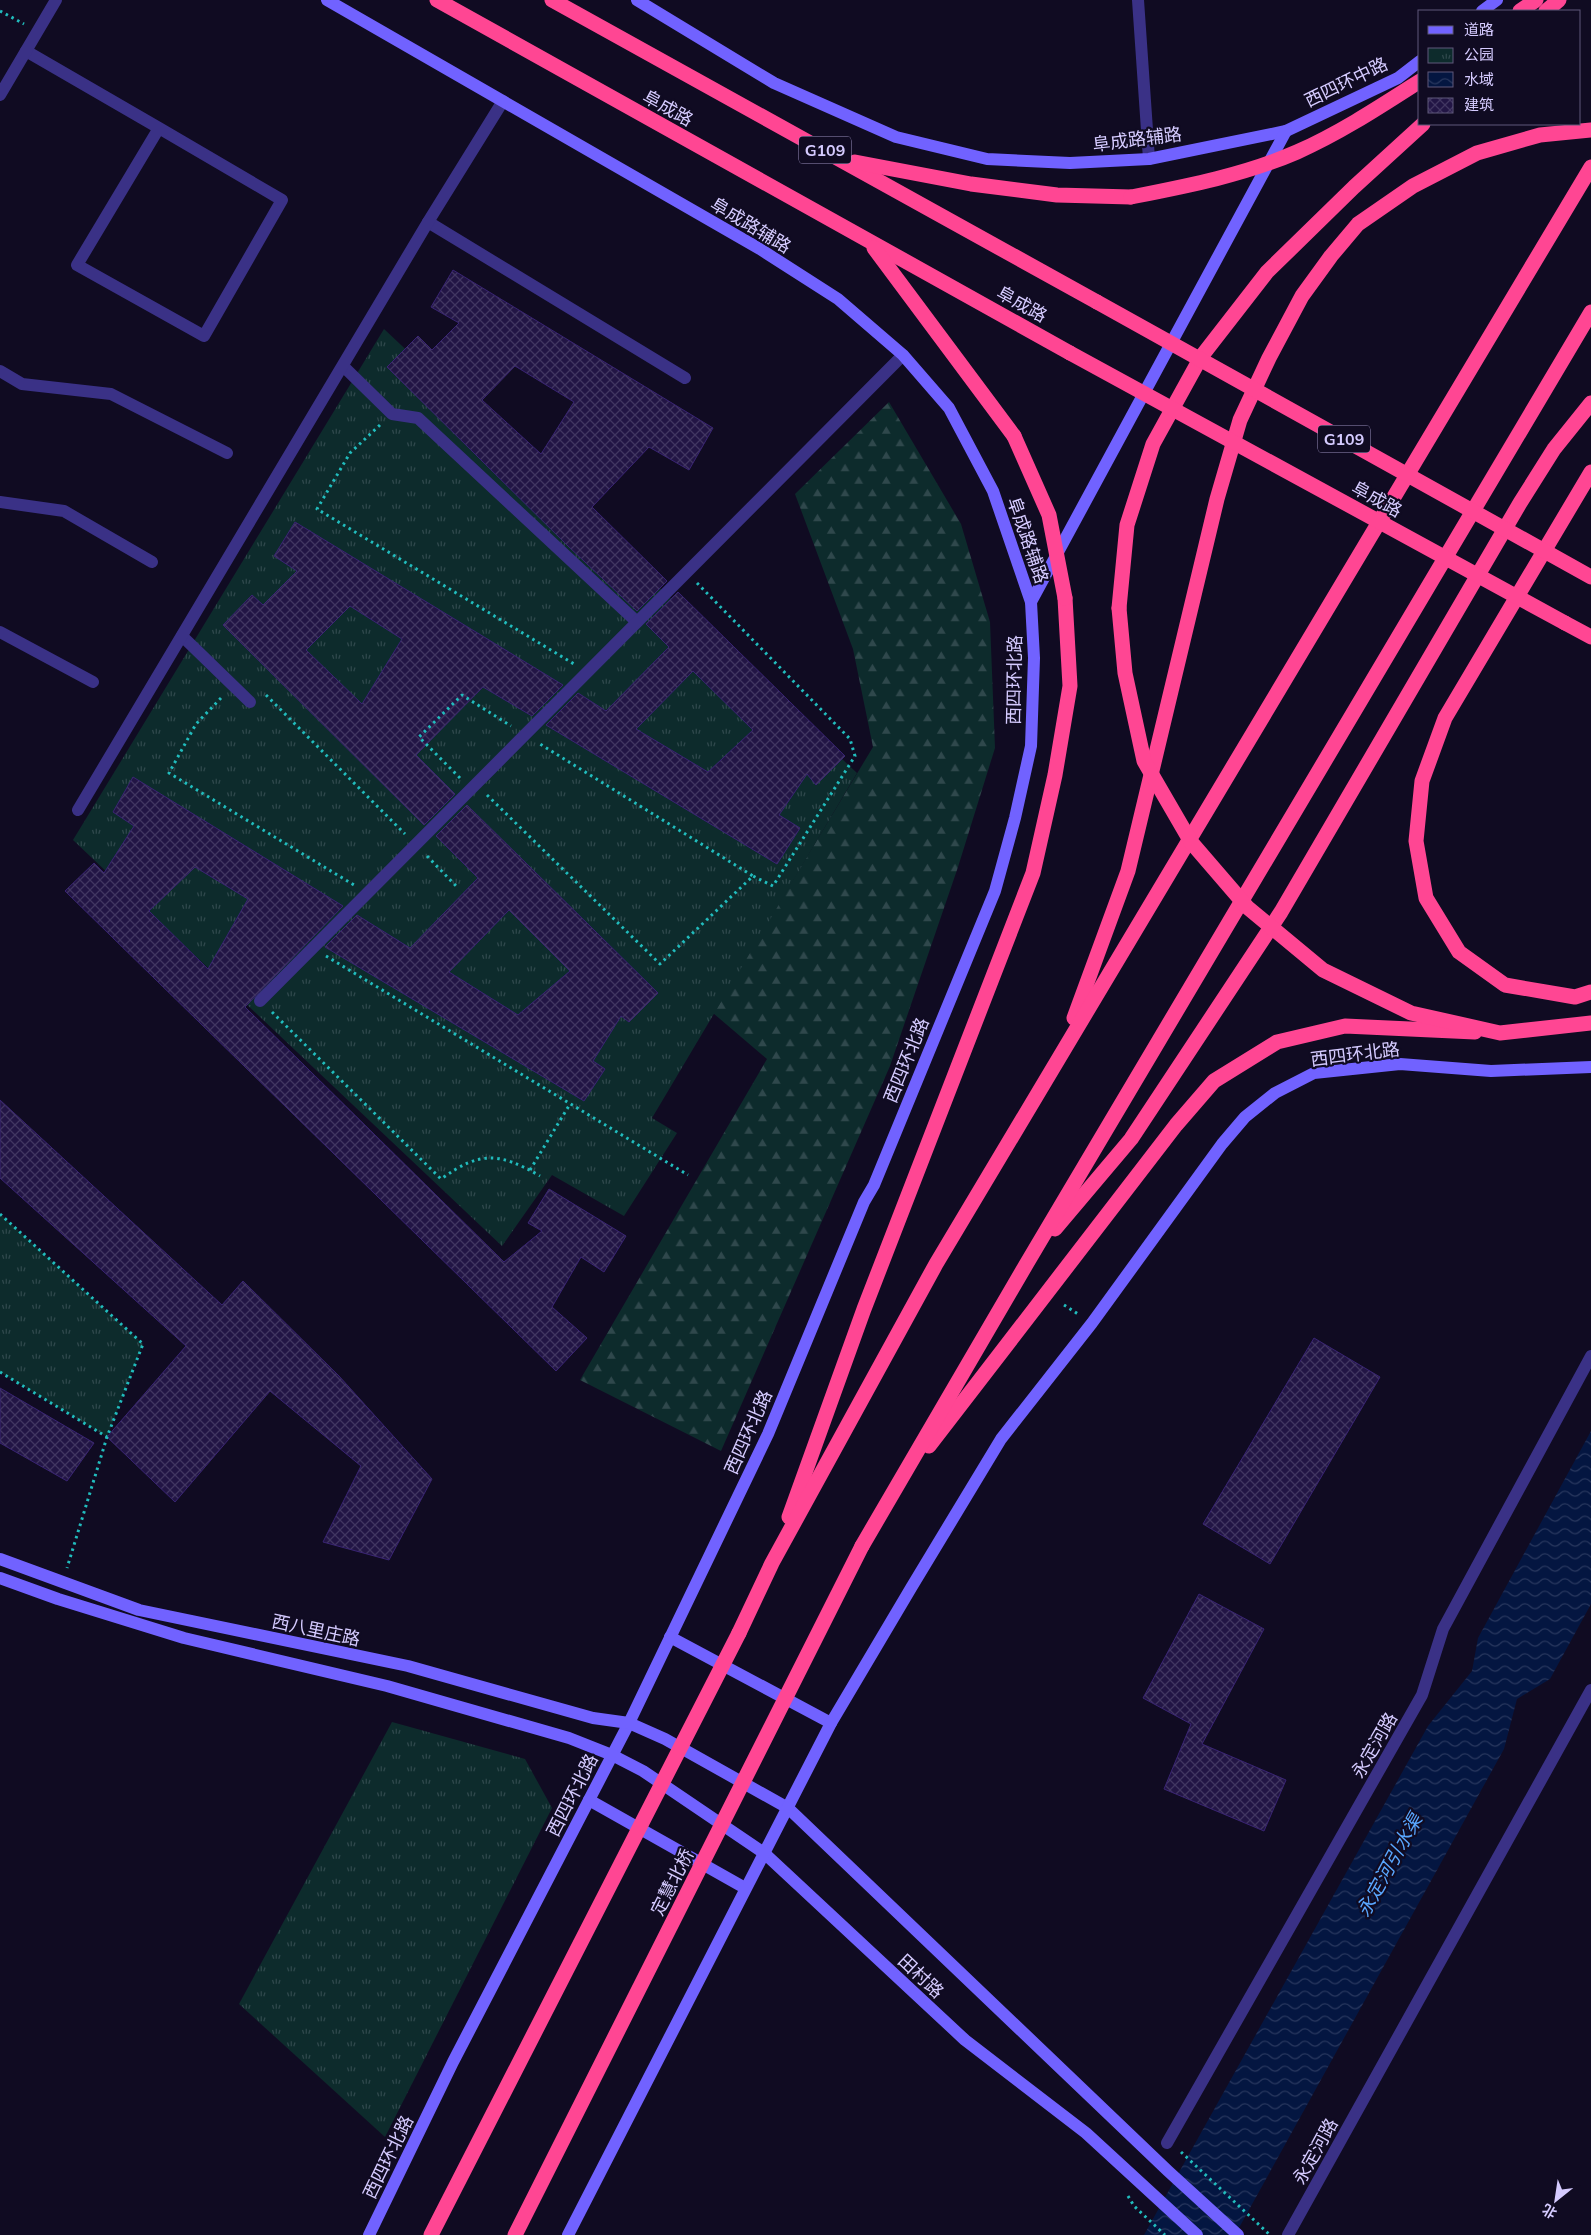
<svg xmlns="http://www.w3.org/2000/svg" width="1591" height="2235" font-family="Mulish,'Noto Sans SC',sans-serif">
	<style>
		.forest { fill: url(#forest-firs) }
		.park { fill: url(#park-tufts) }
		.water { fill: url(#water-waves) }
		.building { fill: url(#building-cross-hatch); stroke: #392473; fill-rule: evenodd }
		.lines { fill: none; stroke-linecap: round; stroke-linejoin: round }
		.path { stroke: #21bcbd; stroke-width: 3; stroke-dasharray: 2.5 4; stroke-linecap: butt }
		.street { stroke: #3a3186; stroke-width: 12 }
		.secondary { stroke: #7162ff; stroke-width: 12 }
		.highway { stroke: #ff4693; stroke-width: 15 }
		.highway-bridge { stroke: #ff4693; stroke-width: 15 }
		.labels { text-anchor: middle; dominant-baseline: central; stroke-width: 4.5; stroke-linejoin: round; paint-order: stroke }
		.shield { fill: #100b22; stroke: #9a91bd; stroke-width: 1 }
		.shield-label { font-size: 16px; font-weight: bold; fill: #d5cbff }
		.street-label { font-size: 18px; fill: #d5cbff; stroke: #100b22 }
		.water-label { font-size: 19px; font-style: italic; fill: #59a7ff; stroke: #100b22 }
	</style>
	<defs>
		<pattern id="forest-firs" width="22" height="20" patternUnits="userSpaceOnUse" patternTransform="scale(1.25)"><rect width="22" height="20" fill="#0d2b2c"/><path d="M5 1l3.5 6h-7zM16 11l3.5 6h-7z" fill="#2f484c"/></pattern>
		<pattern id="park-tufts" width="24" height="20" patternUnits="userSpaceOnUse" patternTransform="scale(1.25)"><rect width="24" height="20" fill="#0d2b2c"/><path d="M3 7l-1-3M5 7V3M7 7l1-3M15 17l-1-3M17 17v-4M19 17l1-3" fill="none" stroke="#2f484c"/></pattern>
		<pattern id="water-waves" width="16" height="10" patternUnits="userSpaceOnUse" patternTransform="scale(1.25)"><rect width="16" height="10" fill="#041641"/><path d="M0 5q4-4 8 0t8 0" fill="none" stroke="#28375e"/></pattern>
		<pattern id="building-cross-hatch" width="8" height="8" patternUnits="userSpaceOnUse" patternTransform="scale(1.25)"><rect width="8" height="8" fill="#221545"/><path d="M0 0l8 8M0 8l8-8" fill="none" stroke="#413661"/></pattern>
	</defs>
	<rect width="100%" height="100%" fill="#100b22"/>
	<path class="forest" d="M 889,402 L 961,524 L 990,622 L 995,748 L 958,867 L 890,1066 L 721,1451 L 580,1380 L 767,1059 L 713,1013 L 873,747 L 853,649 L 795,494 Z"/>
	<g class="park">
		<path d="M 384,329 L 857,773 L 652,1118 L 677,1133 L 624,1216 L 552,1175 L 502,1246 L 73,840 Z"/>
		<path d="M 0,1214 L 143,1344 L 107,1437 L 0,1372 Z"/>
		<path d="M 392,1722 L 525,1759 L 552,1808 L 385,2137 L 239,2004 Z"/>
	</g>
	<path class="water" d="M 1591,1431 L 1591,1604 L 1550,1679 L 1517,1699 L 1504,1749 L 1235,2235 L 1144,2235 L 1428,1726 L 1472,1671 L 1478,1638 Z"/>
	<g class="building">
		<path d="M 453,270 L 713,428 L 689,470 L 649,447 L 592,507 L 667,581 L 637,611 L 568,546 L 387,367 L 418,336 L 432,350 L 459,323 L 431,307 ZM 515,366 L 574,402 L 541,454 L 482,400 Z"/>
		<path d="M 295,522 L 563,685 L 532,716 L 483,687 L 416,755 L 455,794 L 424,825 L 223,625 L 252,595 L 263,605 L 297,571 L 274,556 ZM 350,606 L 402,639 L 362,704 L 306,650 Z"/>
		<path d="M 678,592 L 845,756 L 816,785 L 807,774 L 779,815 L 800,828 L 777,864 L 546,725 L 578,693 L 606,711 L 669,647 L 646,624 ZM 693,671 L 753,730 L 708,772 L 636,729 Z"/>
		<path d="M 133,777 L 343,906 L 245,1007 L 504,1262 L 542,1231 L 528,1223 L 549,1189 L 626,1236 L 604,1272 L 581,1257 L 552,1307 L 587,1338 L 556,1371 L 65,891 L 94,863 L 104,873 L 134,826 L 113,812 ZM 195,867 L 248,899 L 208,969 L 149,911 Z"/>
		<path d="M 467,805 L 658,993 L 629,1022 L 621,1016 L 593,1061 L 605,1069 L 584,1101 L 325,947 L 357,915 L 410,948 L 478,878 L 436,836 ZM 509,910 L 570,971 L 518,1015 L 449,972 Z"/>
		<path d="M 0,1100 L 222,1305 L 243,1281 L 339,1376 L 432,1479 L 389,1560 L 323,1542 L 361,1466 L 270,1391 L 175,1502 L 107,1437 L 186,1346 L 0,1178 Z"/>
		<path d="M 1314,1338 L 1380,1377 L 1270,1564 L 1203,1524 Z"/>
		<path d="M 0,1388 L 94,1443 L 67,1481 L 0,1443 Z"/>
		<path d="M 1199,1594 L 1264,1629 L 1202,1744 L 1286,1780 L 1264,1831 L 1164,1789 L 1191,1724 L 1143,1698 Z"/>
	</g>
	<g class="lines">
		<g class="path">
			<path d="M 0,11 L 24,24"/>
			<path d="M 380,425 L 350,453 L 317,509 L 574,664"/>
			<path d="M 697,583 L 850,739 L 855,756 L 773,886 L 753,876"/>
			<path d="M 266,695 L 405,834"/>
			<path d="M 221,698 L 196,724 L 169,773 L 354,885"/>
			<path d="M 460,778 L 419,737 L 462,695 L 511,726"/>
			<path d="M 487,795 L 660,964 L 753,876 L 540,744"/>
			<path d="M 427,856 L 458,888"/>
			<path d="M 326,956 L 688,1175"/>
			<path d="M 272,1012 L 441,1179 C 480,1151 499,1152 540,1176"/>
			<path d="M 530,1170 L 570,1104"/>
			<path d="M 0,1214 L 143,1344 L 107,1437 L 67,1568"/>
			<path d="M 1064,1305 L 1078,1314"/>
			<path d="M 0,1372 L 107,1437"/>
			<path d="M 1181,2152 L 1270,2235"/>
			<path d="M 1128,2196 L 1134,2206 L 1165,2235"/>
		</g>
		<g class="street">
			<path d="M 1138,0 L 1149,159"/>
			<path d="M 26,51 L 159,128 L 77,265 L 204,336 L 282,200 L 159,128"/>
			<path d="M 0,95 L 56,0"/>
			<path d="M 428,222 L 685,378"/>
			<path d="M 343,366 L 392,414 L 418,418 L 637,622"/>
			<path d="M 0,371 L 22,384 L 111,394 L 227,453"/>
			<path d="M 0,502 L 64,511 L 152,562"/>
			<path d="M 0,632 L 93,682"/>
			<path d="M 182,636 L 250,702"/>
			<path d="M 78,810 L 428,222 L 503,101"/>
			<path d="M 260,1001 L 903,355"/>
			<path d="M 1167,2143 L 1422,1695 L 1443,1629 L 1591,1356"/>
			<path d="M 1288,2235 L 1591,1690"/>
		</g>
		<g class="secondary">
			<path d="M 327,0 L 760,249 L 838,299 L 903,355 L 949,408 L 993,491 L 1031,602 L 1034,658 L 1031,746 L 1015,818 L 995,891 L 874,1185 L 864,1202 L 768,1434 L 629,1723 L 453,2062 L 369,2235"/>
			<path d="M 637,0 L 774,83 L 896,137 L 987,159 L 1070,163 L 1149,159 L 1286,131 L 1398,78 L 1420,61"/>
			<path d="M 1482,11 L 1497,0"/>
			<path d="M 1031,602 L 1286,131"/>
			<path d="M 0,1559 L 139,1610 L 408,1666 L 593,1718 L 629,1723 L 665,1739 L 788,1808 L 1168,2171 L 1238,2235"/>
			<path d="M 0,1578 L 58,1599 L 184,1638 L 387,1686 L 569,1738 L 612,1755 L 643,1771 L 764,1853 L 965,2040 L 1086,2133 L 1197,2235"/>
			<path d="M 670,1637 L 831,1723"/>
			<path d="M 589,1800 L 745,1888"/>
			<path d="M 568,2235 L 831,1723 L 911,1588 L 1001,1439 L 1092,1323 L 1222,1144 L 1245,1117 L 1275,1093 L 1314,1073 L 1400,1064 L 1491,1071 L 1591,1067"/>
		</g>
		<g class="highway">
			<path d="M 437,0 L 1070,353"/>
			<path d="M 552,0 L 1097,302"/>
			<path d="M 1520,11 L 1536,0"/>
			<path d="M 1546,11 L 1559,0"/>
			<path d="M 855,162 L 971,184 L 1057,195 L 1131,197"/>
			<path d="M 874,248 L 1014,436"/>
			<path d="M 1591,472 L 1445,718 L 1422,781 L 1416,841 L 1426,898 L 1459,952 L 1505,985 L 1575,997 L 1591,992"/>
			<path d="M 1119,608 L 1127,525 L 1153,444 L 1201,357 L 1267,272 L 1354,187 L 1423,124"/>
			<path d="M 1565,623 L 1591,637"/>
			<path d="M 1074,1018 L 1128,871 L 1217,499 L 1240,420 L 1269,358 L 1302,296 L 1331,256 L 1358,224 L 1413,186 L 1477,153 L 1540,135 L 1591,130"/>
			<path d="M 1055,1229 L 1131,1139 L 1281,912 L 1520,503 L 1554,449 L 1591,403"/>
			<path d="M 929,1446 L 1176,1125 L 1214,1081 L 1277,1042 L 1345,1026 L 1475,1032"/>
			<path d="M 789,1517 L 864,1309 L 1033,873 L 1055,775 L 1070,686 L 1065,598"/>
			<path d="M 862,1546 L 1027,1263 L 1591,312"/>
			<path d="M 739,1633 L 772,1563 L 936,1264 L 1591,167"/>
		</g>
		<g class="highway-bridge">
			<path d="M 1131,197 C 1187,186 1244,175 1297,152 C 1340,133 1381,106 1420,81"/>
			<path d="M 1097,302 L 1591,577"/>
			<path d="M 1070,353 L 1565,623"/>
			<path d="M 1014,436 L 1049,515 L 1065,598"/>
			<path d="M 1119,608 L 1125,673 L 1144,761 L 1191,842 L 1247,907 L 1323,970 L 1411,1013 L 1500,1033 L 1591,1023"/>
			<path d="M 431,2235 L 739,1633"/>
			<path d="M 515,2235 L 862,1546"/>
		</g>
	</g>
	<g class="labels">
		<g class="shield">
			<rect x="799" y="136.5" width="52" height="27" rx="4"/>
			<rect x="1318" y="425.5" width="52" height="27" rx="4"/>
		</g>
		<g class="shield-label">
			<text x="825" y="150">G109</text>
			<text x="1344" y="439">G109</text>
		</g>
		<g class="street-label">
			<text transform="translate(1346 82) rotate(-26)">西四环中路</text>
			<text transform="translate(668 108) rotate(29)">阜成路</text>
			<text transform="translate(1137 139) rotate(-7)">阜成路辅路</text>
			<text transform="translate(751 225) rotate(31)">阜成路辅路</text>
			<text transform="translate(1022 304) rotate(29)">阜成路</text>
			<text transform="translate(1377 499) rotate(29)">阜成路</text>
			<text transform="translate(1028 540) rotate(71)">阜成路辅路</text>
			<text transform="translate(1014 680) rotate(-89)">西四环北路</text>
			<text transform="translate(1355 1054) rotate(-7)">西四环北路</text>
			<text transform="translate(906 1060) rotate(-68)">西四环北路</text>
			<text transform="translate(748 1432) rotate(-66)">西四环北路</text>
			<text transform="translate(316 1630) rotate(12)">西八里庄路</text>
			<text transform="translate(1374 1745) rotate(-60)">永定河路</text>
			<text transform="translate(572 1795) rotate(-63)">西四环北路</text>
			<text transform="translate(672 1882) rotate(-63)">定慧北桥</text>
			<text transform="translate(921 1976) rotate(43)">田村路</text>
			<text transform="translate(1315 2151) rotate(-61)">永定河路</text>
			<text transform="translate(388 2157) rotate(-64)">西四环北路</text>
		</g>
		<g class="water-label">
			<text transform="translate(1389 1865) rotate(-61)">永定河引水渠</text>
		</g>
	</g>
	<rect x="1418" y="10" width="162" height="115" fill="#100b22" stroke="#5f587a"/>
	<rect x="1428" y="26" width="25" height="8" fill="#7162ff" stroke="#5f587a"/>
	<text x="1464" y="35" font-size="15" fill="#d5cbff">道路</text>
	<rect x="1428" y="48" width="25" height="15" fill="url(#park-tufts)" stroke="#5f587a"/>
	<text x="1464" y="60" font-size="15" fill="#d5cbff">公园</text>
	<rect x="1428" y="72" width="25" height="15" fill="url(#water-waves)" stroke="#5f587a"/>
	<text x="1464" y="85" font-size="15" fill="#d5cbff">水域</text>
	<rect x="1428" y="98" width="25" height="15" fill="url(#building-cross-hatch)" stroke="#5f587a"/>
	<text x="1464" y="110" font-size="15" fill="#d5cbff">建筑</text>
	<g transform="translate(1556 2200) rotate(210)" stroke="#100b22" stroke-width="4" paint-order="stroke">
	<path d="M0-4L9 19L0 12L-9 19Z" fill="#d5cbff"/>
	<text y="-8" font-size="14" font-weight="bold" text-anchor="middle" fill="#d5cbff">北</text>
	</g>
</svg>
